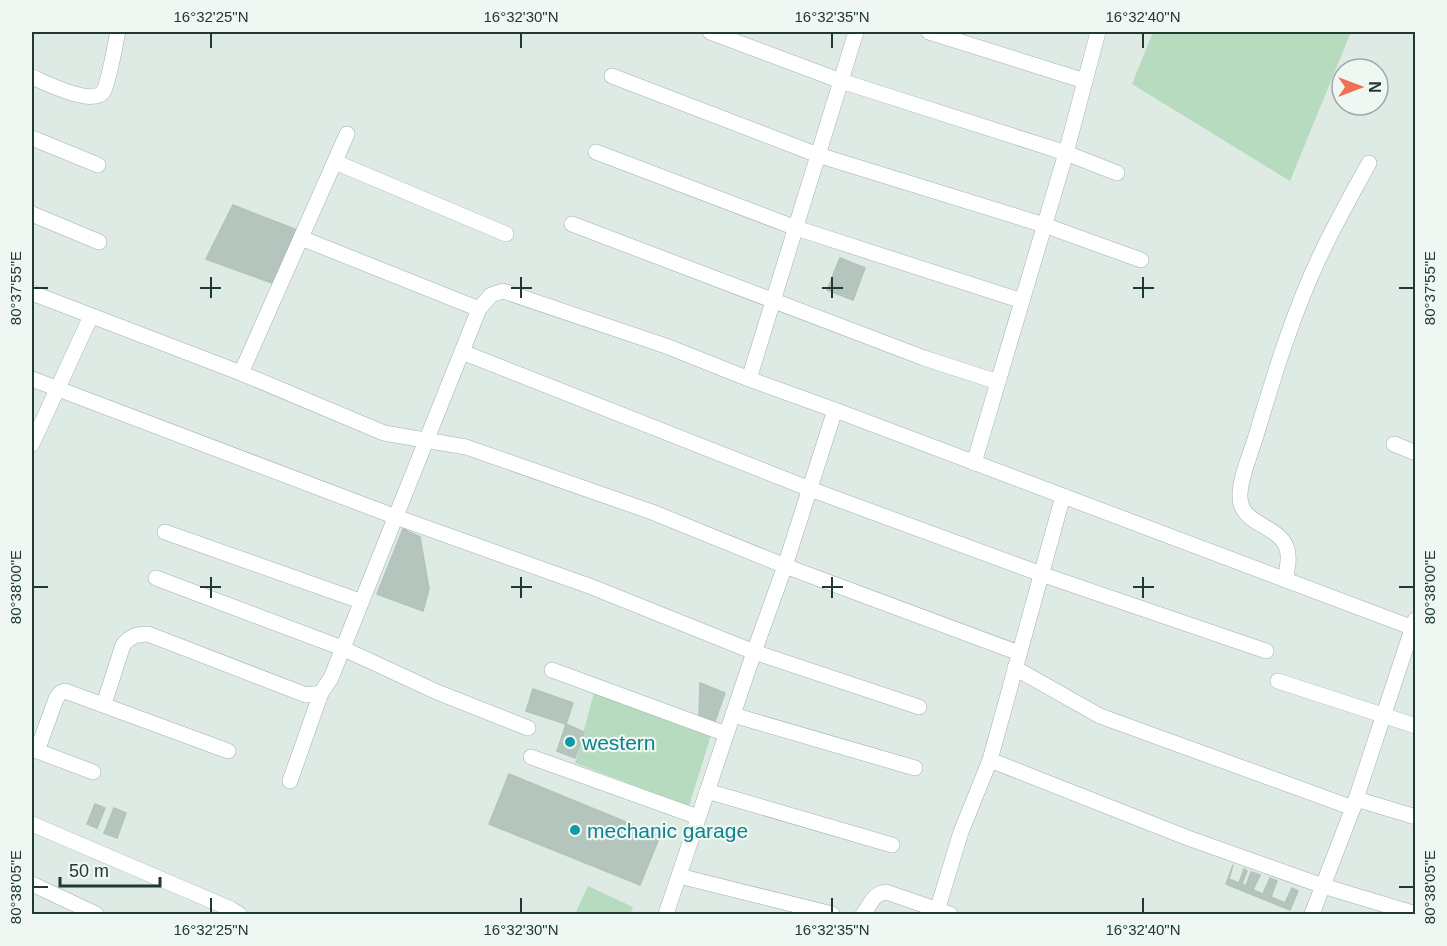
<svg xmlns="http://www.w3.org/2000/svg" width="1447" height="946" font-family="Helvetica,sans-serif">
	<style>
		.green { fill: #b7dbbe }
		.building { fill: #b4c5bd; stroke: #b1c3ba; stroke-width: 1.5 }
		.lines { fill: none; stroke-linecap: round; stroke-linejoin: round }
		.minor-casing { stroke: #a1b2ab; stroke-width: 16 }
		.minor { stroke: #fff; stroke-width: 15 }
		.ticks { fill: none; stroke: #203a31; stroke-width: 2 }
		.culture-dot { fill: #0f9aa8; stroke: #eff7f2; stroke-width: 2 }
		.labels { text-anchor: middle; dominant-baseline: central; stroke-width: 4.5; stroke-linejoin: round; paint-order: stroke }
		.culture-label { font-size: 21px; fill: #0d838f; stroke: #eff7f2; text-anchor: start }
		.neatline { fill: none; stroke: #203a31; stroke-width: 2 }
		.ticks-label { font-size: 15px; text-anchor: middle; fill: #203a31 }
	</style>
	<rect width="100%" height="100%" fill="#deeae4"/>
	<g class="green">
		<path d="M 1153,32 L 1351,32 L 1290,181 L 1132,84 Z"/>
		<path d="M 598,678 L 711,735 L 689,806 L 575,763 Z"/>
		<path d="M 588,886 L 633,907 L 630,914 L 575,914 Z"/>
	</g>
	<g class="building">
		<path d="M 233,205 L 297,230 L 272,283 L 206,259 Z"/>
		<path d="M 840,258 L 865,268 L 853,300 L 827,290 Z"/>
		<path d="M 403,529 L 420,537 L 429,589 L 423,611 L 377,594 Z"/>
		<path d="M 700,683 L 725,693 L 714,724 L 699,718 Z"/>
		<path d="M 533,689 L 573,703 L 566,724 L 526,711 Z"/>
		<path d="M 566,724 L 584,732 L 575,758 L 557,751 Z"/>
		<path d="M 509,774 L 660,836 L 640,885 L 489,824 Z"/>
		<path d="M 95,804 L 105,808 L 97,828 L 87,824 Z"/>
		<path d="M 114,808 L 126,813 L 117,838 L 104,833 Z"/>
		<path d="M 1233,865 L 1229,879 L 1239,883 L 1244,869 L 1247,871 L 1242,884 L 1246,886 L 1251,872 L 1260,875 L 1253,890 L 1263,894 L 1270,878 L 1277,881 L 1271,897 L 1285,903 L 1292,888 L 1298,891 L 1290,910 L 1226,884 Z"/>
	</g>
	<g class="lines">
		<g class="minor-casing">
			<g id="minor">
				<path d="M 710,32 L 841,81 L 1066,153 L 1117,173"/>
				<path d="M 929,32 L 1085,81"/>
				<path d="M 612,76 L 818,155 L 1044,225 L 1141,260"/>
				<path d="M 32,77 C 46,83 91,106 103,92 C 109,83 115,44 118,32"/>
				<path d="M 32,138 L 98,165"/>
				<path d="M 596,152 L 796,228 L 1022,301"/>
				<path d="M 335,162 L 506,234"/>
				<path d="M 32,214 L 99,242"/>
				<path d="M 572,224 L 924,358 L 998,382"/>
				<path d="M 301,238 L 479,309"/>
				<path d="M 32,293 L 241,373 L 384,433 L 466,447 L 652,512 L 785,566 L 754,652 L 666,914"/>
				<path d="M 462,352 L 810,489 L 1041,574 L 1266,651"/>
				<path d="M 241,373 L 347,134"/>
				<path d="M 32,379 L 396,517 L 592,587 L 754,652 L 919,707"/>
				<path d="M 749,379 L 856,32"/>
				<path d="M 835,410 L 785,566 L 1019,653"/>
				<path d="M 32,444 L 91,316"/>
				<path d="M 1394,444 L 1416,453"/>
				<path d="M 974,463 L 1066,153 L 1098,32"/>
				<path d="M 165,532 L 360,601"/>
				<path d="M 156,578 L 342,648 L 437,692 L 528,728"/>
				<path d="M 1285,580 C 1287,570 1290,559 1287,549 C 1280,525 1240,525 1240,497 C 1239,480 1251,453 1256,436 C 1274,375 1293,313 1320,256 C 1335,224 1352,194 1369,163"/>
				<path d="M 1015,668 L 1100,716 L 1353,808"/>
				<path d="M 552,670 L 726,734"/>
				<path d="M 1278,681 L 1416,726"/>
				<path d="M 104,704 L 123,645 C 130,636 137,634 148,634 L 306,695 L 321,693 L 331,678 L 479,309 L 491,295 L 503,291 L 666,346 L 749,379 L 835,410 L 1416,629"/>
				<path d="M 733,715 L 915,768"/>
				<path d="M 32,749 L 93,772"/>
				<path d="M 37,751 L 56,699 L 60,693 L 65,691 L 228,751"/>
				<path d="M 531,757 L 698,817"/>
				<path d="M 990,760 L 1188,838 L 1323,886 L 1416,914"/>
				<path d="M 290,781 L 321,693"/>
				<path d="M 707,791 L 892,845"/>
				<path d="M 1356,799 L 1416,817"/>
				<path d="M 32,824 L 231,909 L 239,914"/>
				<path d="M 679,876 L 832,914"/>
				<path d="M 32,884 L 96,914"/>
				<path d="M 863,914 C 871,905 872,894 886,892 L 950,914"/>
				<path d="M 936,914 L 961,832 L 990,760 L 1063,496"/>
				<path d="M 1312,914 L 1353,808 L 1415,620"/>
			</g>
		</g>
		<use href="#minor" class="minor"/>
	</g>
	<path class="ticks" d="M 211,33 L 211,48M 521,33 L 521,48M 832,33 L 832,48M 1143,33 L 1143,48M 211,277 L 211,298M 521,277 L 521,298M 832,277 L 832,298M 1143,277 L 1143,298M 33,288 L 48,288M 200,288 L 221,288M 511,288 L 532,288M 822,288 L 843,288M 1133,288 L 1154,288M 1399,288 L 1414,288M 211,577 L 211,598M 521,577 L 521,598M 832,577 L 832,598M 1143,577 L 1143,598M 33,587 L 48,587M 200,587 L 221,587M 511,587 L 532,587M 822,587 L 843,587M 1133,587 L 1154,587M 1399,587 L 1414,587M 33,887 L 48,887M 1399,887 L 1414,887M 211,898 L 211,913M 521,898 L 521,913M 832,898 L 832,913M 1143,898 L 1143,913"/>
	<g class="culture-dot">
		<circle cx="570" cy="742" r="6"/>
		<circle cx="575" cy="830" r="6"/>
	</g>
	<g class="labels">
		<g class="culture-label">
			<text x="582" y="742">western</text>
			<text x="587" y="830">mechanic garage</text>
		</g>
	</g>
	<rect width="1447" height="946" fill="none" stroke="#eff7f2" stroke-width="66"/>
	<g transform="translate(1360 87) rotate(90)"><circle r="28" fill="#eff7f2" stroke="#9caba5" stroke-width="1.5"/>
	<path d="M0-4.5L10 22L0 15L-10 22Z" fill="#f17055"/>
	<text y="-9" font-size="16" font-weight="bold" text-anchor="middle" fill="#203a31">N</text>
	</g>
	<path d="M60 877v9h100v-9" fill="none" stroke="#203a31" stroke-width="3"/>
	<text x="69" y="877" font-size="18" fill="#203a31" stroke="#eff7f2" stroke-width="4.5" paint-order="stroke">50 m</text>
	<rect x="33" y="33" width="1381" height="880" class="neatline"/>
	<g class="ticks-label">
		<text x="211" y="22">16°32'25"N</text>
		<text x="521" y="22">16°32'30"N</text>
		<text x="832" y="22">16°32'35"N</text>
		<text x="1143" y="22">16°32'40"N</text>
		<text transform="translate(1430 288) rotate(-90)" y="5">80°37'55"E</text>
		<text transform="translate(16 288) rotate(-90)" y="5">80°37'55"E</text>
		<text transform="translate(1430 587) rotate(-90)" y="5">80°38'00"E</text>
		<text transform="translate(16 587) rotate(-90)" y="5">80°38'00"E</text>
		<text transform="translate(1430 887) rotate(-90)" y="5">80°38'05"E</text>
		<text transform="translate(16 887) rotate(-90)" y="5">80°38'05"E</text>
		<text x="211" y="935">16°32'25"N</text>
		<text x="521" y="935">16°32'30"N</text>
		<text x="832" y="935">16°32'35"N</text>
		<text x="1143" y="935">16°32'40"N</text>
	</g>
</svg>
